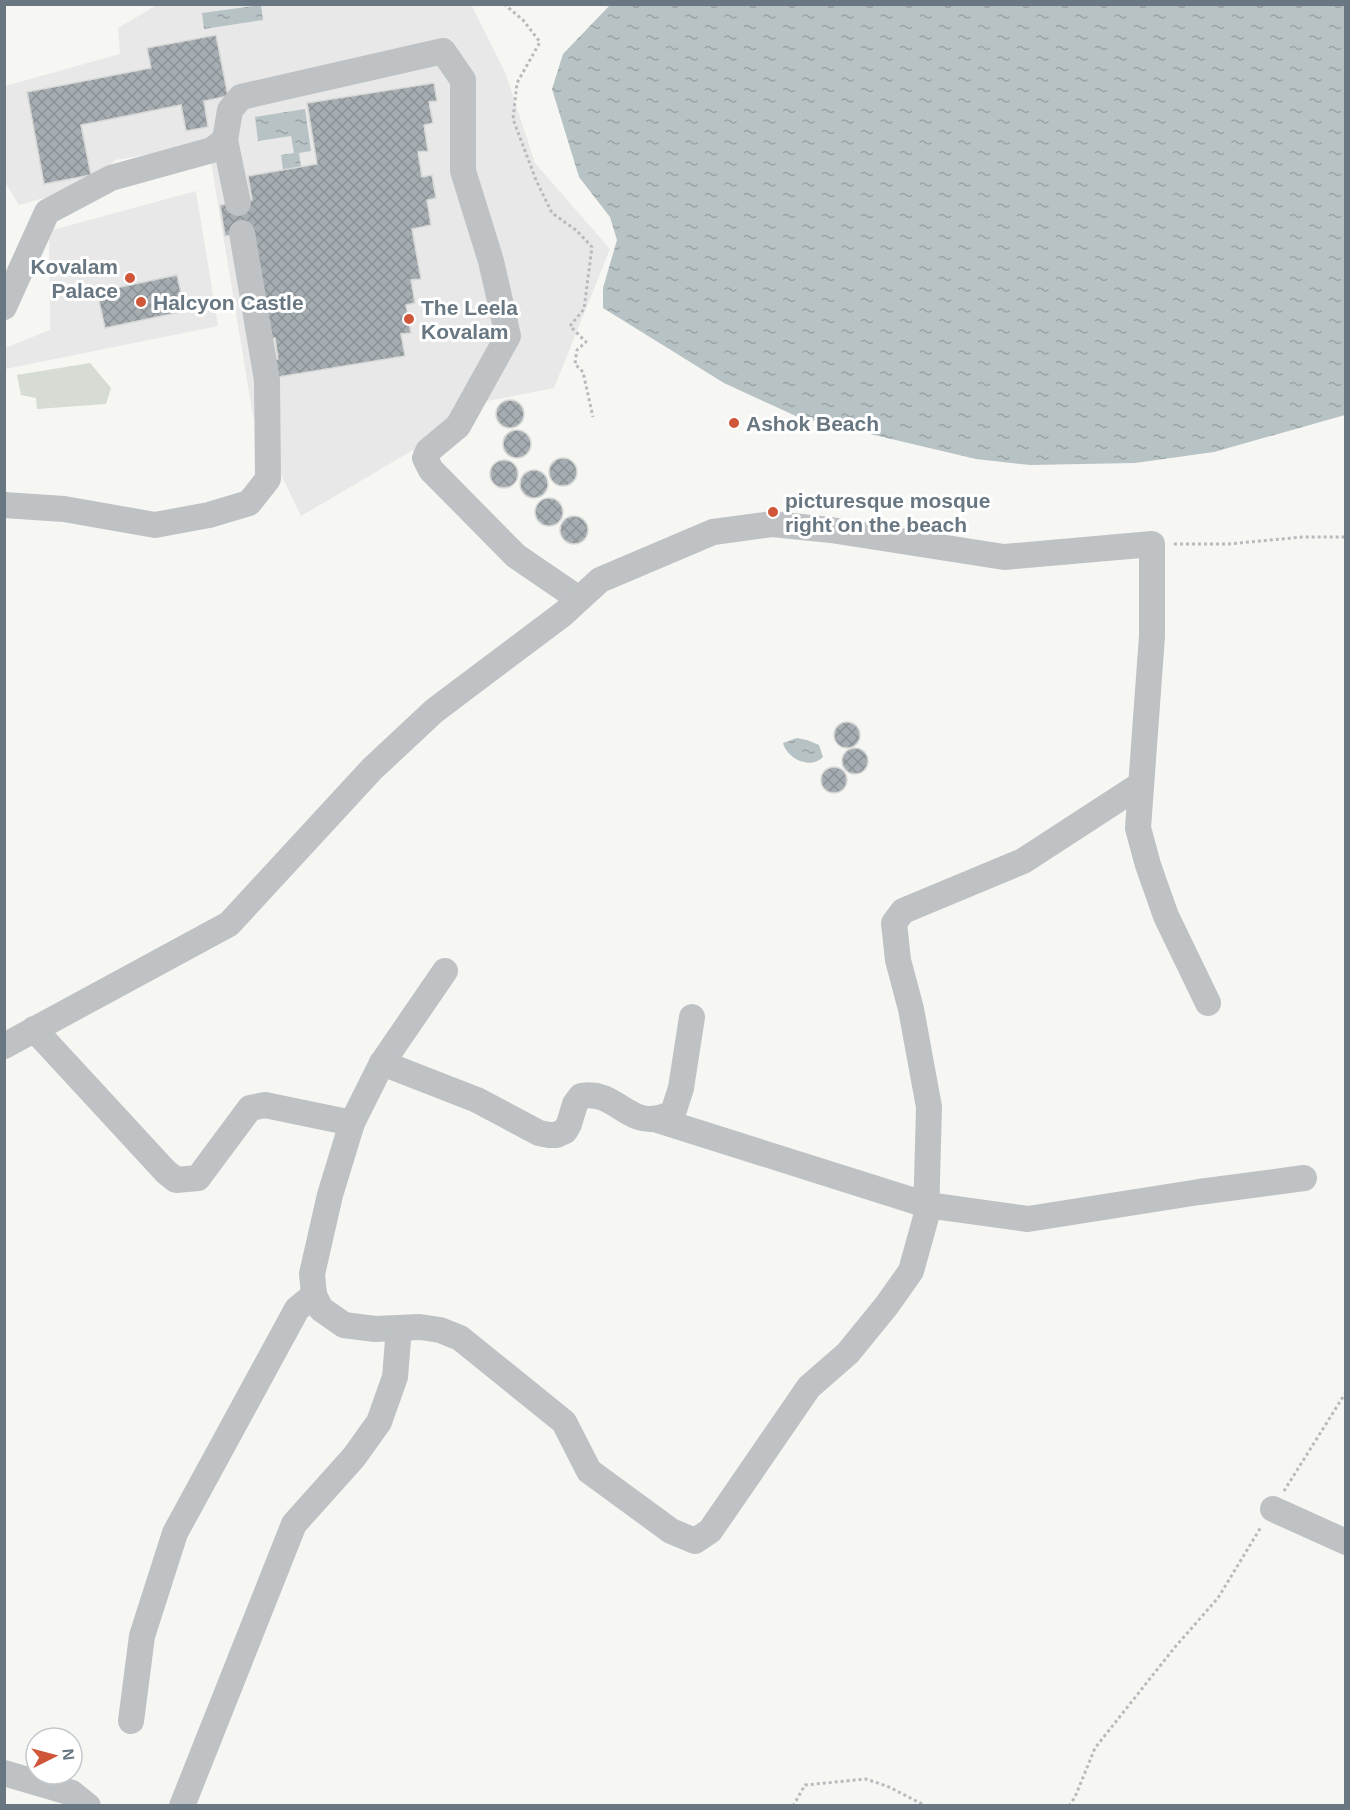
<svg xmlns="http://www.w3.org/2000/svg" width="1350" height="1810" font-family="Arial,sans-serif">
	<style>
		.built { fill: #e7e8e7 }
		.grass { fill: #d6dbd3 }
		.water { fill: url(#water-ripples) }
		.building { fill: url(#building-cross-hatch); stroke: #d8d8d6; stroke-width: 1.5 }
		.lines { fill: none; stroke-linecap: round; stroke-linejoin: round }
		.path { stroke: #b8bbbd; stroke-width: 3; stroke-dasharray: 3 3; stroke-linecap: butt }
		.minor { stroke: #bec2c5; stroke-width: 26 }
		.poi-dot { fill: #d05639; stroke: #fff; stroke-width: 2 }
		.labels { text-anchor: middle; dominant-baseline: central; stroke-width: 6; stroke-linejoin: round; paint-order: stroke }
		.poi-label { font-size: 21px; font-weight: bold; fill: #687781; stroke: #fff; text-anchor: start }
	</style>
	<defs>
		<pattern id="water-ripples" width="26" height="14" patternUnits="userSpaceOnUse" patternTransform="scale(1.5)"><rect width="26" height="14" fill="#b7c2c5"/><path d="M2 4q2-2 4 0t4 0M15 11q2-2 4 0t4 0" fill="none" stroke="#99a2a5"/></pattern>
		<pattern id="building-cross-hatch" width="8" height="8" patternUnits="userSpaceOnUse" patternTransform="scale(1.5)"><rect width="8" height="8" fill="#a6adb2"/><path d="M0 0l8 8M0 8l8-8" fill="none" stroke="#8b9296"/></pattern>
	</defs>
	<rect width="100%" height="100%" fill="#f6f6f3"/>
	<g class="built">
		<path d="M 157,5 L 458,5 L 472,6 L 505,72 L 535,163 L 610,249 L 554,388 L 467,405 L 432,439 L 301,516 L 253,416 L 208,144 L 115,160 L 93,184 L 19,205 L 5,182 L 5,86 L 120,54 L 118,28 Z"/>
		<path d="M 196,191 L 218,326 L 5,369 L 5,348 L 50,330 L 49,231 Z"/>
	</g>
	<path class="grass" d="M 90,363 L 111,388 L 106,404 L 37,409 L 36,398 L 21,395 L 17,375 Z"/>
	<g class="water">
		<path d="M 611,4 L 1345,5 L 1345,415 L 1214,452 L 1135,463 L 1030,465 L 976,459 L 798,417 L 724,383 L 603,308 L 603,288 L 617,240 L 610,217 L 579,177 L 552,89 L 563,54 Z"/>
		<path d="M 261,5 L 263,20 L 204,29 L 202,13 Z"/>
		<path d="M 305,109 L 311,151 L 299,153 L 301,167 L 283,170 L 281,155 L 294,153 L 291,136 L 258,141 L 255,117 Z"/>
		<path d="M 797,738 L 807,740 L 819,745 L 823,757 C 811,770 787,759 783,743 Z"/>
	</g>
	<g class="building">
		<path d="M 216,35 L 228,96 L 204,101 L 208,127 L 186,131 L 181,105 L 81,125 L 91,175 L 44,184 L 27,92 L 151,68 L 147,48 Z"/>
		<path d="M 434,83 L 437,101 L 429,102 L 433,123 L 424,125 L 428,151 L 418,152 L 422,177 L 432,175 L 436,198 L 427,200 L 431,225 L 412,229 L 421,279 L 411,280 L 415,303 L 406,305 L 411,333 L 401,334 L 405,356 L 272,378 L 270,361 L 278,359 L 275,338 L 270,339 L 252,232 L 225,236 L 220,205 L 252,200 L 248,176 L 317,164 L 307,103 Z"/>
		<path d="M 177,275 L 185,311 L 105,328 L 97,292 Z"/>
		<circle cx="510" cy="414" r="14"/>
		<circle cx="517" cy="444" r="14"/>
		<circle cx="563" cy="472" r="14"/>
		<circle cx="504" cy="474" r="14"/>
		<circle cx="534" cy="484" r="14"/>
		<circle cx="549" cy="512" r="14"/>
		<circle cx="574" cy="530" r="14"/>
		<circle cx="847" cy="735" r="13"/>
		<circle cx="855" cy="761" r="13"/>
		<circle cx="834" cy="780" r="13"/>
	</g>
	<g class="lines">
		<g class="path">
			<path d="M 504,4 L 523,20 L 540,42 L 517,83 L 513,119 L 536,180 L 552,213 L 576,230 L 592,247 L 584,309 L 570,326 L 586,342 L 577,350 L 575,364 L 583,372 L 593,417"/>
			<path d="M 1174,544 L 1228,544 L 1303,537 L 1346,537"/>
			<path d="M 1284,1491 L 1346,1392"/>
			<path d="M 793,1806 L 805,1785 L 866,1779 L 889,1787 L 926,1806"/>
			<path d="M 1069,1806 L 1075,1797 L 1095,1748 L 1175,1647 L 1218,1598 L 1261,1527"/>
		</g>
		<g class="minor">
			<path d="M 225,140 L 230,110 L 241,97 L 443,51 L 463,80 L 463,171 L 491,261 L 508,336 L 458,426 L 428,451 L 425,458 L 431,470 L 516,556 L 579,599"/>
			<path d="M 4,307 L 47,212 L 111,178 L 212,150 L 225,140 L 238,203"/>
			<path d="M 4,505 L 64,509 L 155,525 L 209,515 L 249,503 L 268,479 L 267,380 L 242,233"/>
			<path d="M 445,971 L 382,1063 L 352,1123 L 330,1195 L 312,1274 L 314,1295 L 321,1309 L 344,1325 L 375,1329 L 420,1327 L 440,1330 L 460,1338 L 564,1422 L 589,1471 L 671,1531 L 695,1541 L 710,1531 L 809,1387 L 848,1353 L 887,1305 L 911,1271 L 926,1217 L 929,1107 L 911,1009 L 898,960 L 894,923 L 903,911 L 1023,861 L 1140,785"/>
			<path d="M 34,1029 L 166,1172 L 176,1180 L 198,1178 L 250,1108 L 265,1105 L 352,1123"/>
			<path d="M 4,1046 L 229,924 L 372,769 L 434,711 L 563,614 L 600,580 L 713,532 L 772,524 L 831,530 L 1004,557 L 1152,544 L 1152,636 L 1138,828 L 1148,865 L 1166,916 L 1208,1003"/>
			<path d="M 382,1063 L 477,1100 L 539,1133 L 549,1135 L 556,1135 L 565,1131 L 569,1124 L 575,1104 L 581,1096 C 620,1089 628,1135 673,1113 L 681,1088 L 692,1017"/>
			<path d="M 658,1120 L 927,1205 L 1028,1219 L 1199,1192 L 1304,1178"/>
			<path d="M 1273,1509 L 1346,1542"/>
			<path d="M 131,1721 L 142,1636 L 175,1533 L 297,1309 L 314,1295"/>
			<path d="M 4,1773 L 72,1793 L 88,1806"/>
			<path d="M 182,1806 L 294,1524 L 354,1457 L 379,1422 L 395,1377 L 399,1328"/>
		</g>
	</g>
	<g class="poi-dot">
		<circle cx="130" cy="278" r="6"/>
		<circle cx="141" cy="302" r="6"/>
		<circle cx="409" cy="319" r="6"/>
		<circle cx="734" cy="423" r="6"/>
		<circle cx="773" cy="512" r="6"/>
	</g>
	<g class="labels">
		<g class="poi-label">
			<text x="118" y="266" text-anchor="end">Kovalam<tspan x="118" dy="24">Palace</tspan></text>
			<text x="153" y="302">Halcyon Castle</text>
			<text x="421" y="307">The Leela<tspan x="421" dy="24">Kovalam</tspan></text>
			<text x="746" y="423">Ashok Beach</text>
			<text x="785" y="500">picturesque mosque<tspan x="785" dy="24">right on the beach</tspan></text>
		</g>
	</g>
	<rect width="1350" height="1810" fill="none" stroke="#687781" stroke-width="12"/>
	<g transform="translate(54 1756) rotate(84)"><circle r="28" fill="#ffffff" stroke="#c3c9cd" stroke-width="1.5"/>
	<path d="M0-4.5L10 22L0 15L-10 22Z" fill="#d05639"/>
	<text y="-9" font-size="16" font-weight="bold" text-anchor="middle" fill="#687781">N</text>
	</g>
</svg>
